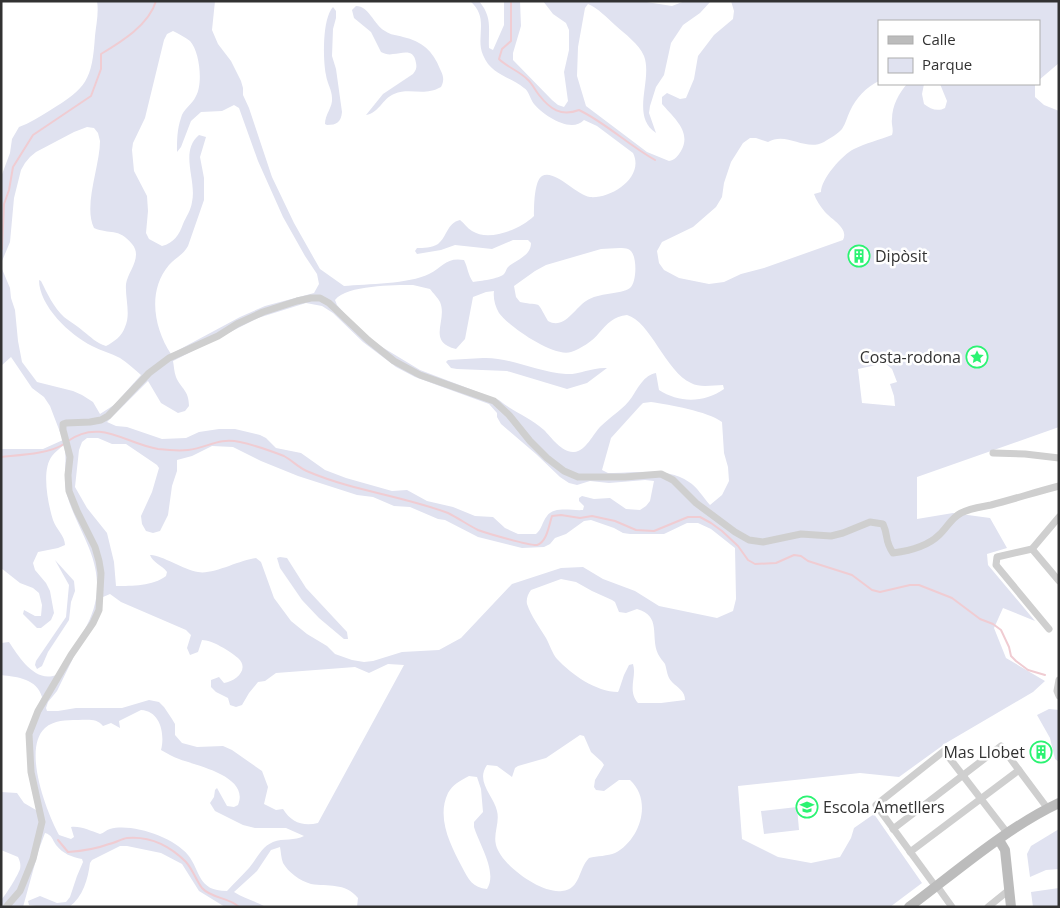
<svg xmlns="http://www.w3.org/2000/svg" width="1060" height="908" font-family="'Open Sans',sans-serif">
	<style>
		.green { fill: #e0e2f0; fill-rule: evenodd }
		.lines { fill: none; stroke-linecap: round; stroke-linejoin: round }
		.stream { stroke: #f0ccd2; stroke-width: 2 }
		.street { stroke: #cfcfcf; stroke-width: 7 }
		.secondary { stroke: #bcbcbc; stroke-width: 10 }
		.labels { text-anchor: middle; dominant-baseline: central; stroke-width: 5; stroke-linejoin: round; paint-order: stroke }
		.poi-label { font-size: 16px; fill: #323232; stroke: #fff; text-anchor: start }
	</style>
	<rect width="100%" height="100%" fill="#fff"/>
	<g class="green">
		<path d="M 97,1 L 215,1 L 212,30 L 218,44 L 231,61 L 241,81 L 243,88 L 243,95 L 249,108 L 272,177 L 294,223 L 320,269 L 344,286 C 367,284 409,284 429,274 C 443,267 446,257 464,260 C 468,268 468,275 473,282 C 480,281 499,279 504,274 C 506,272 506,269 508,267 C 516,260 531,256 531,243 L 528,240 L 513,240 L 492,249 L 455,245 L 441,250 L 417,254 L 415,251 L 417,248 C 423,248 432,248 438,244 C 447,237 447,223 460,220 C 464,223 467,228 472,231 C 489,242 521,229 534,216 C 534,207 534,181 542,176 C 555,169 576,195 590,197 C 611,199 645,177 633,153 L 597,126 L 584,120 C 571,134 543,115 534,104 C 530,99 529,91 524,88 C 509,76 491,75 483,55 C 475,37 490,18 470,1 L 479,1 C 493,18 488,29 489,48 L 493,50 L 504,25 L 504,1 L 520,1 L 521,26 L 513,53 L 513,60 L 552,100 L 558,105 L 564,107 L 568,101 L 564,72 L 569,50 L 569,30 L 566,23 L 553,14 L 543,1 L 640,1 L 672,6 L 685,1 L 711,1 L 700,13 L 683,25 L 671,43 L 664,75 L 656,87 L 650,106 L 649,113 L 656,133 C 630,116 653,80 644,56 C 639,44 625,34 615,25 C 607,18 598,8 588,4 L 585,8 L 578,47 L 577,76 L 586,106 L 647,152 L 669,161 C 675,160 678,156 681,151 C 692,132 674,118 662,104 L 662,97 L 667,93 L 680,99 L 686,98 L 694,79 L 698,56 L 714,35 L 733,19 L 734,11 L 731,1 L 1059,1 L 1059,63 L 1039,80 L 1039,21 L 879,21 L 879,81 C 866,87 856,98 850,111 C 847,117 846,123 842,129 C 838,134 830,138 824,142 C 805,152 787,131 768,142 L 756,138 L 750,138 L 743,143 L 731,162 L 724,183 L 722,197 L 716,207 L 693,227 L 662,242 L 657,251 L 659,263 L 664,270 L 679,278 L 709,284 L 724,282 L 741,274 L 764,268 L 843,240 C 849,228 832,220 825,212 C 820,206 816,200 814,194 L 821,192 C 821,179 842,155 854,149 C 866,143 879,140 892,135 C 894,129 891,125 892,119 C 892,106 899,93 907,84 L 924,84 L 922,94 L 924,104 C 930,109 938,112 945,108 L 947,101 L 940,84 L 1035,84 L 1035,97 L 1044,105 L 1059,111 L 1059,427 L 917,477 L 917,519 L 953,513 L 990,518 L 1007,548 L 987,554 L 988,565 L 1035,621 L 1003,608 L 994,628 L 1006,658 L 1045,681 L 1033,692 L 946,743 L 899,777 L 860,773 L 738,786 L 742,839 L 778,857 L 811,863 L 840,857 L 851,838 L 854,828 L 874,814 L 922,883 L 890,907 L 357,907 L 358,898 C 345,882 328,887 311,884 C 300,881 288,872 283,863 C 281,858 281,852 280,847 L 271,850 L 257,871 L 234,892 C 245,899 255,901 266,907 L 225,907 L 199,891 L 182,864 L 161,853 L 127,846 L 120,846 L 92,860 L 90,863 C 88,879 83,897 69,907 L 43,907 L 29,905 L 28,901 L 40,896 L 57,903 L 66,902 L 70,897 L 77,876 L 83,862 L 82,859 C 72,857 63,854 56,845 C 52,839 52,835 45,833 L 39,849 L 23,907 L 1,907 L 1,900 C 6,895 18,875 20,869 C 21,865 20,861 18,857 L 1,850 L 1,792 L 17,793 L 24,803 L 36,810 L 29,726 L 42,697 C 37,679 18,677 1,675 L 1,643 L 9,642 C 19,657 35,683 56,675 C 84,631 111,603 89,548 C 82,530 72,513 67,495 C 62,479 68,462 64,445 C 60,448 55,452 52,456 C 41,470 48,504 53,520 C 56,529 65,536 65,545 L 58,548 L 38,552 L 33,563 L 35,570 L 46,583 L 50,591 L 54,613 L 51,620 L 41,628 L 37,628 L 23,614 L 24,610 L 35,616 L 41,616 L 42,605 L 39,593 L 33,588 L 20,583 L 1,568 L 1,449 L 43,449 L 63,440 L 50,406 L 44,397 L 32,388 L 11,357 L 1,366 L 1,177 L 10,153 L 12,139 L 19,127 C 30,123 39,117 49,111 C 87,88 92,80 95,36 C 96,25 99,13 97,1 ZM 173,31 C 179,34 185,37 190,41 C 200,52 203,84 196,96 C 192,105 183,109 181,118 C 177,129 177,141 177,152 L 181,147 L 191,121 L 201,112 L 222,111 L 234,105 L 239,108 L 258,161 L 283,217 L 305,256 L 317,274 L 319,284 L 314,293 L 265,306 L 240,317 L 171,354 C 154,328 147,291 169,265 C 175,258 183,255 188,246 L 204,200 L 204,178 L 200,157 L 206,137 L 199,135 C 179,152 197,180 192,202 C 191,210 186,217 183,224 C 179,235 174,243 162,246 L 149,239 L 146,233 L 148,211 L 147,196 L 134,171 L 132,150 L 133,143 L 145,118 L 164,40 L 167,34 ZM 87,127 L 94,128 L 98,133 L 100,141 C 100,166 83,206 94,228 C 110,235 118,227 132,244 C 143,257 128,271 126,284 C 125,299 131,314 125,327 C 122,336 114,342 106,346 C 96,343 91,337 83,331 C 78,326 70,322 64,317 C 54,308 47,293 41,281 L 39,280 C 39,306 70,335 92,346 C 101,351 111,353 120,358 C 128,363 134,369 141,375 L 114,405 L 100,414 L 93,402 L 82,395 L 73,391 L 37,382 L 22,362 L 18,341 L 15,310 L 11,298 L 10,288 L 2,269 L 2,261 L 10,242 L 14,198 L 21,170 L 25,163 L 30,157 L 36,152 L 74,132 ZM 601,249 C 609,249 621,247 628,249 C 638,252 637,283 630,288 C 620,295 599,292 586,301 C 574,309 564,330 548,321 C 535,298 543,307 520,302 L 516,297 L 514,286 L 535,271 L 546,265 ZM 413,285 L 430,289 C 433,293 438,298 440,302 C 448,321 426,341 456,349 L 465,339 L 473,297 L 486,292 L 494,291 C 493,298 495,306 499,313 C 508,326 554,358 571,352 C 580,349 593,341 599,333 C 607,324 614,316 627,315 C 650,321 666,372 691,383 C 700,388 713,385 723,385 L 724,389 C 704,403 679,403 659,390 L 656,373 C 644,375 638,388 632,397 C 624,409 611,416 601,426 C 593,434 586,451 574,452 C 562,453 551,437 544,430 C 530,417 513,412 499,400 L 420,370 L 377,344 L 354,324 L 337,305 L 335,300 C 347,285 394,285 413,285 ZM 306,303 L 322,306 L 333,313 L 363,342 L 396,367 L 415,377 L 489,404 L 497,413 L 497,417 L 501,424 L 536,454 L 560,477 L 569,483 L 577,485 L 590,481 L 609,483 L 645,480 L 654,481 L 650,501 L 646,506 L 640,510 L 626,509 L 610,498 L 594,499 L 582,496 L 579,498 L 579,501 L 584,506 L 583,510 C 572,511 554,506 547,516 C 542,522 542,529 536,534 L 518,534 L 505,528 L 493,517 L 475,516 L 453,507 L 427,501 L 407,490 L 392,491 L 346,478 L 325,470 L 301,453 L 276,448 L 266,438 L 260,435 L 235,429 L 219,429 L 199,432 L 186,438 L 162,439 L 127,427 L 116,426 L 107,422 L 148,381 L 161,403 L 178,413 L 185,411 L 189,406 C 189,390 181,389 176,377 C 174,372 174,366 173,361 L 258,318 ZM 885,363 L 892,369 L 897,382 L 890,384 L 894,396 L 895,406 L 862,403 L 858,369 ZM 651,402 C 670,405 707,411 722,422 L 724,453 L 728,467 L 729,481 L 722,495 L 710,505 C 703,497 697,487 689,482 C 665,466 634,474 608,473 L 602,470 L 611,438 L 640,406 L 643,403 ZM 87,438 L 98,438 L 112,444 L 126,444 L 157,465 L 159,468 L 152,492 L 141,516 L 142,524 L 146,531 L 153,533 L 160,531 L 168,515 L 172,486 L 177,471 L 177,460 L 192,456 L 212,446 L 233,447 L 261,461 L 298,476 L 357,495 L 373,497 L 394,506 L 410,507 L 438,519 L 445,520 L 478,537 L 522,548 L 544,547 L 550,544 L 555,538 L 566,534 L 584,521 L 591,520 L 614,528 L 623,533 L 630,534 L 664,534 L 687,523 L 698,523 L 711,529 L 735,548 L 736,599 L 733,611 L 717,618 L 659,606 L 635,591 L 603,579 L 583,567 L 561,568 L 512,584 L 461,638 L 439,650 L 402,652 L 373,661 L 364,662 L 352,660 L 335,654 L 327,646 L 307,634 L 291,621 L 274,598 L 261,562 L 256,558 C 239,560 213,575 198,572 C 184,570 160,554 150,555 C 153,563 162,565 167,572 L 166,576 C 153,586 132,586 116,586 L 114,562 L 107,533 L 87,508 L 75,487 L 79,450 L 82,442 ZM 561,579 L 576,582 L 592,591 L 612,600 L 615,602 L 619,612 L 626,613 L 637,609 C 662,616 650,636 658,654 C 660,658 663,661 665,664 C 667,670 667,677 672,682 C 678,688 685,691 685,700 L 661,703 L 638,703 C 627,690 637,677 633,664 L 629,665 L 624,675 L 619,690 L 618,692 C 596,692 571,674 557,659 C 552,653 550,645 546,638 C 540,628 531,616 527,604 C 526,599 528,594 531,590 ZM 110,594 L 121,602 L 186,630 L 191,635 L 187,648 L 190,655 L 198,652 L 202,640 C 212,640 230,651 238,658 C 250,669 236,681 224,683 L 219,677 L 211,680 L 211,687 L 216,692 L 228,698 L 230,705 L 236,707 L 242,705 L 249,693 L 258,682 L 265,681 L 276,673 L 355,667 L 369,673 L 388,664 L 404,665 L 318,823 C 303,827 291,822 283,809 L 276,810 L 264,804 L 268,787 L 262,771 L 232,750 L 223,746 L 197,747 L 182,743 L 175,735 L 175,724 L 172,719 L 164,707 L 159,702 L 149,700 L 122,708 L 76,708 L 58,711 L 47,711 L 46,708 L 48,702 L 57,691 L 103,597 ZM 141,710 C 161,711 165,735 161,750 C 167,753 173,757 179,759 C 197,766 250,776 238,805 L 234,807 L 227,806 L 217,788 L 215,790 L 214,797 L 210,803 L 215,811 L 243,825 L 255,828 L 286,828 L 304,836 C 295,841 283,838 273,842 C 261,847 257,859 249,868 C 242,876 234,883 227,891 C 197,891 201,871 188,855 C 173,837 132,823 110,829 C 106,830 104,833 100,834 C 90,831 82,826 71,827 L 74,837 L 71,839 L 59,835 C 47,813 22,749 45,728 C 54,720 66,720 78,720 C 87,720 97,718 103,726 L 111,723 L 120,728 L 119,721 ZM 580,735 L 584,736 L 591,752 L 602,762 L 604,765 L 595,780 L 594,787 L 596,790 L 604,791 L 619,780 L 630,780 C 653,801 640,840 615,853 C 608,856 597,856 589,858 C 578,869 581,889 562,891 C 541,894 501,865 496,845 C 493,834 500,822 497,811 C 494,796 475,782 487,765 L 497,766 L 512,777 L 515,768 L 518,766 L 546,758 ZM 469,776 L 477,777 L 481,789 L 483,812 L 474,822 L 474,827 C 479,844 498,872 487,889 C 473,888 468,879 462,867 C 451,846 436,818 448,793 C 453,784 460,781 469,776 Z"/>
		<path d="M 356,6 C 369,6 374,25 385,31 C 390,35 397,35 403,37 C 422,41 433,51 440,69 C 443,75 445,80 441,87 C 423,97 411,87 394,94 C 382,99 379,113 366,115 L 383,94 L 413,74 C 416,70 417,68 416,63 C 414,48 403,53 393,54 C 389,55 385,54 381,52 L 371,32 L 354,18 L 352,10 Z"/>
		<path d="M 333,7 L 336,11 L 336,18 L 333,29 L 332,56 L 336,69 L 342,112 C 341,122 337,125 327,125 L 325,124 C 325,114 333,107 332,98 C 332,90 327,83 326,75 C 323,60 322,19 333,7 Z"/>
		<path d="M 483,358 C 511,357 537,372 566,374 C 578,375 593,367 607,368 L 587,383 L 567,389 L 507,371 L 457,369 L 451,368 L 446,362 L 448,360 Z"/>
		<path d="M 280,557 L 287,558 L 306,588 L 347,632 L 348,639 L 344,639 L 319,618 L 302,600 L 280,568 L 277,558 Z"/>
		<path d="M 55,560 L 74,581 L 75,591 L 71,602 L 69,620 L 48,652 L 42,666 L 37,669 L 35,665 L 36,661 L 66,617 L 69,585 Z"/>
		<path d="M 1049,709 L 1059,710 L 1059,762 L 1055,759 L 1050,738 L 1037,715 Z"/>
		<path d="M 797,807 L 799,830 L 764,834 L 761,811 Z"/>
		<path d="M 1059,829 L 1059,869 L 1046,870 L 1030,877 L 1027,854 L 1031,846 Z"/>
		<path d="M 1059,888 L 1059,907 L 1033,907 L 1031,892 Z"/>
	</g>
	<g class="lines">
		<g class="stream">
			<path d="M 511,1 L 511,41 L 502,49 L 499,59 C 507,67 519,71 527,79 C 532,83 535,90 539,95 C 550,109 561,117 579,110 C 606,123 628,145 655,160"/>
			<path d="M 2,249 L 4,204 L 9,190 L 13,167 L 33,135 L 91,96 L 101,69 L 101,54 C 121,42 149,25 156,1"/>
			<path d="M 68,441 C 100,418 126,444 158,449 C 167,450 179,451 188,450 C 208,448 218,437 240,442 C 254,445 271,451 284,456 C 293,461 300,469 309,472 C 354,491 403,496 448,513 C 458,518 468,525 478,530 C 486,533 530,546 537,545 C 547,542 549,525 552,516 L 561,515 L 580,518 L 592,516 L 615,521 L 636,530 L 654,531 L 688,517 L 700,517 L 711,523 L 722,531 L 738,546 L 748,560 L 755,564 L 776,563 L 794,555 L 801,556 L 808,561 L 852,575 L 872,590 L 880,592 L 910,585 L 919,585 L 952,598 L 980,619 L 993,624 L 1001,630 L 1009,647 L 1011,656 L 1016,661 L 1028,670 L 1045,675"/>
			<path d="M 1,457 C 20,455 49,454 64,444"/>
			<path d="M 58,840 L 68,852 C 82,851 96,849 109,844 C 115,843 121,839 127,838 C 150,836 170,846 186,862 C 193,870 196,880 202,888 C 212,899 229,897 239,907"/>
		</g>
		<g class="street">
			<path d="M 993,453 L 1025,454 L 1059,458"/>
			<path d="M 1032,549 L 1059,581"/>
			<path d="M 1049,629 L 996,565 L 997,557 L 1032,549 L 1059,517"/>
			<path d="M 1059,680 L 1057,691 L 1059,696"/>
			<path d="M 893,829 L 1001,746 L 1048,809"/>
			<path d="M 910,852 L 1019,770"/>
			<path d="M 937,886 L 952,907"/>
			<path d="M 936,887 L 876,805 L 944,751 L 1008,834"/>
			<path d="M 6,907 L 20,891 L 33,859 L 42,822 L 31,772 L 29,734 L 38,711 L 71,655 L 93,623 L 99,610 L 101,573 L 99,561 L 95,547 L 77,511 L 69,491 L 68,475 L 70,457 L 63,430 L 63,424 L 66,423 L 90,422 L 101,420 L 108,416 L 149,373 L 169,358 L 218,336 L 237,324 L 263,312 L 297,301 L 311,298 L 320,298 L 329,303 L 368,340 L 394,361 L 420,375 L 494,401 L 509,415 L 530,441 L 547,458 L 564,471 L 578,477 L 625,477 L 661,474 L 673,480 L 696,503 L 735,532 L 749,540 L 763,542 L 801,534 L 831,536 L 843,533 L 870,522 L 883,524 C 889,537 884,540 893,553 C 908,551 928,546 939,535 C 947,528 951,518 961,513 C 970,508 981,507 991,505 C 1014,499 1036,492 1059,486"/>
			<path d="M 988,907 L 1009,890"/>
		</g>
		<g class="secondary">
			<path d="M 999,840 L 1005,850 L 1011,907"/>
			<path d="M 909,907 C 956,872 1006,828 1059,803"/>
		</g>
	</g>
	<defs>
		<g id="building-ring" transform="scale(1.125)"><circle r="9.5" fill="#fff" stroke="#2bf372" stroke-width="1.5"/><path d="M-4-6H4V6H1V3H-1V6H-4ZM-2.5-4.3h1.7v1.8h-1.7ZM.8-4.3h1.7v1.8H.8ZM-2.5-1h1.7V.8h-1.7ZM.8-1h1.7V.8H.8Z" fill="#2bf372"/></g>
		<g id="sight-ring" transform="scale(1.125)"><circle r="9.5" fill="#fff" stroke="#2bf372" stroke-width="1.5"/><path d="M0-6L1.8-2.2L6-1.7L2.9 1.2L3.7 5.4L0 3.3L-3.7 5.4L-2.9 1.2L-6-1.7L-1.8-2.2Z" fill="#2bf372"/></g>
		<g id="school-ring" transform="scale(1.125)"><circle r="9.5" fill="#fff" stroke="#2bf372" stroke-width="1.5"/><path d="M0-5L7-2L0 1L-7-2ZM-4 1L0 2.5L4 1V4Q0 6-4 4Z" fill="#2bf372"/></g>
	</defs>
	<g fill-rule="evenodd">
		<use href="#building-ring" x="859" y="256"/>
		<use href="#sight-ring" x="977" y="357"/>
		<use href="#building-ring" x="1041" y="752"/>
		<use href="#school-ring" x="807" y="807"/>
	</g>
	<g class="labels">
		<g class="poi-label">
			<text x="875" y="256">Dipòsit</text>
			<text x="961" y="357" text-anchor="end">Costa-rodona</text>
			<text x="1025" y="752" text-anchor="end">Mas Llobet</text>
			<text x="823" y="807">Escola Ametllers</text>
		</g>
	</g>
	<rect width="1060" height="908" fill="none" stroke="#323232" stroke-width="5"/>
	<rect x="878" y="20" width="162" height="65" fill="#ffffff" stroke="#adadad"/>
	<rect x="888" y="36" width="25" height="8" fill="#bcbcbc" stroke="#adadad"/>
	<text x="922" y="45" font-size="15" fill="#323232">Calle</text>
	<rect x="888" y="58" width="25" height="15" fill="#e0e2f0" stroke="#adadad"/>
	<text x="922" y="70" font-size="15" fill="#323232">Parque</text>
</svg>
